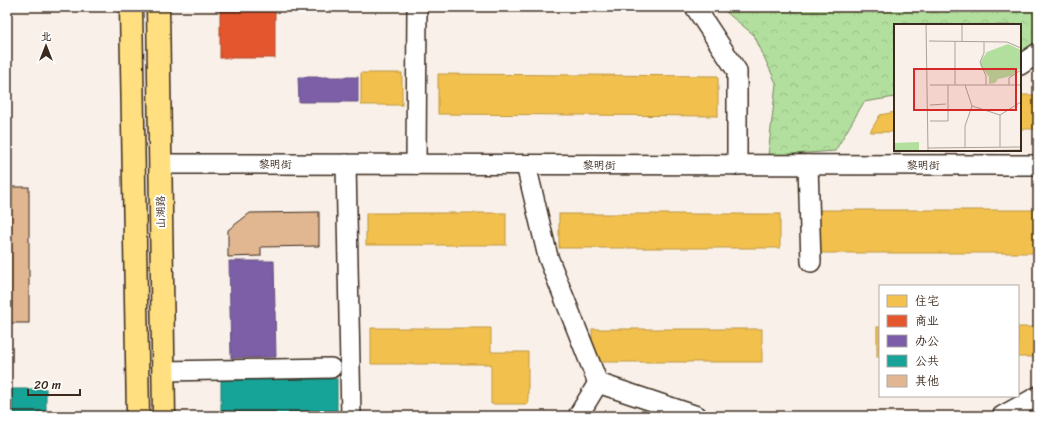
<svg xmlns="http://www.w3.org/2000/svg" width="1045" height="423" font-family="Sriracha,'LXGW WenKai TC',sans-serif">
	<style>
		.forest { fill: url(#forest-crowns); stroke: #76845e }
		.homes { fill: #f2c14e; stroke: #bb9440 }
		.shops { fill: #e4572e; stroke: #b14a29 }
		.offices { fill: #7b5ea7; stroke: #684e7e }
		.public { fill: #17a398; stroke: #227f73 }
		.building { fill: #e1b792; stroke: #3b2a1e }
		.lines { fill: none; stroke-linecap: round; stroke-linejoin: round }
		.street-casing { stroke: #3b2a1e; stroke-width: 22 }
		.primary-casing { stroke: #3b2a1e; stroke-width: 25 }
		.street { stroke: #fff; stroke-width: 19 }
		.primary { stroke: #ffdf80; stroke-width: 22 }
		.labels { text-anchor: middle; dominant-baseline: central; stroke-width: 4; stroke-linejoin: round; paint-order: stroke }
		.street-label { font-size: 11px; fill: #3b2a1e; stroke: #fff }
		.inset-road { fill: none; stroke: #ada198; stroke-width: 1 }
		.view { fill: #d62828; fill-opacity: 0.15; stroke: #d62828; stroke-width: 2 }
		.inset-edge { fill: none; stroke: #3b2a1e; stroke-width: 2 }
	</style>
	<defs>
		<pattern id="forest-crowns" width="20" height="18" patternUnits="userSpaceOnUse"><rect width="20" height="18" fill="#b2df9e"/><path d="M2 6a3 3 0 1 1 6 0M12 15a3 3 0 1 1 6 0" fill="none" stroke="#9ac088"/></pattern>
	</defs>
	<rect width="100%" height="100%" fill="#f9f1e9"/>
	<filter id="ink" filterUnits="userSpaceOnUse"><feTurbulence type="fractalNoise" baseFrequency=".025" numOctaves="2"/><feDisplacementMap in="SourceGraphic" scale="8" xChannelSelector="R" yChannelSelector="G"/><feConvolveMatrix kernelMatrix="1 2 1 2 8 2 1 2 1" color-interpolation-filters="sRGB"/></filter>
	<g filter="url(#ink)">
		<path class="forest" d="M 720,7 L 1038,7 L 1038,45 L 1020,55 L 1020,25 L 895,25 L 895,97 L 864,102 L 835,151 L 768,156 L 776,83 L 754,35 Z"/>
		<g class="homes">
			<rect x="361" y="73" width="41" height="32"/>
			<path d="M 438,74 L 718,76 L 718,116 L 438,114 Z"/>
			<rect x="1020" y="95" width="18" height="34"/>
			<path d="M 895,112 L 895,132 L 870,132 L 880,115 Z"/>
			<rect x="818" y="210" width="220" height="43"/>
			<rect x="366" y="213" width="140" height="32"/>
			<rect x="559" y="214" width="221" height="34"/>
			<rect x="877" y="327" width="3" height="30"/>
			<rect x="1018" y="327" width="20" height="30"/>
			<path d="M 371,328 L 491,328 L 491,352 L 528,352 L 528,404 L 491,404 L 491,364 L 371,364 Z"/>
			<rect x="592" y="329" width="170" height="33"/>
		</g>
		<rect class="shops" x="220" y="7" width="55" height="51"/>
		<g class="offices">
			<path d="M 298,77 L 358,77 L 358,102 L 299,102 Z"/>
			<path d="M 229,261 L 274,261 L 276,357 L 231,358 Z"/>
		</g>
		<g class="public">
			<rect x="221" y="379" width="116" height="37"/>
			<rect x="7" y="389" width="39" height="27"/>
		</g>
		<g class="building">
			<rect x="7" y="187" width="22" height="136"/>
			<path d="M 319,212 L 319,246 L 261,247 L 261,256 L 228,257 L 228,230 L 250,213 Z"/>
		</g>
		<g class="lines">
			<g class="street-casing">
				<g id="street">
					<path d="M 695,7 L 737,71 L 737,165"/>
					<path d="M 1020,65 L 1038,53"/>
					<path d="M 160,164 L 1038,165"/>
					<path d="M 346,164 L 351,416"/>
					<path d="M 416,164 L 417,7"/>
					<path d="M 526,165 L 548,257 L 598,383 L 697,416"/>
					<path d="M 808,165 L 811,262"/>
					<path d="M 163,371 L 331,368"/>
					<path d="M 578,416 L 598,383"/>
					<path d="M 1002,416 L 1038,396"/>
				</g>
			</g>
			<g class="primary-casing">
				<g id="primary">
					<path d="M 131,7 L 138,416"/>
					<path d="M 158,7 L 164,416"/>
				</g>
			</g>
			<use href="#street" class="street"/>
			<use href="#primary" class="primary"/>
		</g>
	</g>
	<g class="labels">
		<g class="street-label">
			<text x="275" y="164">黎明街</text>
			<text x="599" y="165">黎明街</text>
			<text x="923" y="165">黎明街</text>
			<text transform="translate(161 212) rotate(-91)">山湖路</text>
		</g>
	</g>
	<g transform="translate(894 24)">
		<rect width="127" height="127" fill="#f9f1e9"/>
		<path d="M 114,20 L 127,26 L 127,44 L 117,52 L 104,55 L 101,59 L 95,60 L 95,53 L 86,41 L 88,35 L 93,28 Z" fill="#b2df9e"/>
		<path d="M 25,118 L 25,127 L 0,127 L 0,119 Z" fill="#b2df9e"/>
		<path class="inset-road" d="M 32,0 L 34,127M 68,0 L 68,17M 35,17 L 113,18 L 127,24M 90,18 L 90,29 L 86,38 L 92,52 L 92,61M 36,61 L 127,61M 61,61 L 61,17M 71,61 L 78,82 L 106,91M 115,61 L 115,54 L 127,46M 36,81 L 52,80M 36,97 L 54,97 L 54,61M 106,123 L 106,91 L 127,78M 34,124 L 127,123M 71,124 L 71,102 L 78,82M 59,127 L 127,126"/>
		<path class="view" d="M 20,45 L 122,45 L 122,86 L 20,86 Z"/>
		<rect width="127" height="127" class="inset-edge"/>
	</g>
	<rect width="1045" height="423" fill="none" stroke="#fff" stroke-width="24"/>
	<rect x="12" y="12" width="1021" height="399" fill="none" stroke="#3b2a1e" stroke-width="1.5" filter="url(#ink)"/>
	<rect x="879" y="285" width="140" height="112" fill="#ffffff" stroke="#b1aaa5"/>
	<rect x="887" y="295" width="20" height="12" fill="#f2c14e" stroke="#b1aaa5"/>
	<text x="915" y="305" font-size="12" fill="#3b2a1e">住宅</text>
	<rect x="887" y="315" width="20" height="12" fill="#e4572e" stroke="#b1aaa5"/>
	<text x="915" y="325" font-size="12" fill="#3b2a1e">商业</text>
	<rect x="887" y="335" width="20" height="12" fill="#7b5ea7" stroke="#b1aaa5"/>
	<text x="915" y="345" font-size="12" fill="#3b2a1e">办公</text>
	<rect x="887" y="355" width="20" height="12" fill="#17a398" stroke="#b1aaa5"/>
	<text x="915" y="365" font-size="12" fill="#3b2a1e">公共</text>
	<rect x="887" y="375" width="20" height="12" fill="#e1b792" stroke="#b1aaa5"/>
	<text x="915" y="385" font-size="12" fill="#3b2a1e">其他</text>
	<g transform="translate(46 46)" stroke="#ffffff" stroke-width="3" paint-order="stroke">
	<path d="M0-3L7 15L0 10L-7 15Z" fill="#3b2a1e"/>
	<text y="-6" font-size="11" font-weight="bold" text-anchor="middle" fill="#3b2a1e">北</text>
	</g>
	<path d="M28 389v6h52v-6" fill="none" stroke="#3b2a1e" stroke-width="2"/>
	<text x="34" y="389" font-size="12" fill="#3b2a1e" stroke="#ffffff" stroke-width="3" paint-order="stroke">20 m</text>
</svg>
